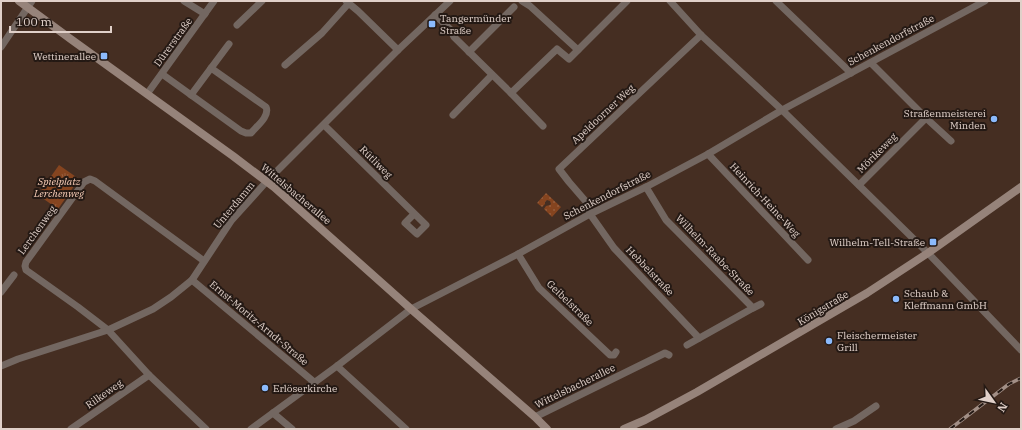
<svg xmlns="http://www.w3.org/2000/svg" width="1022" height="430" font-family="'IBM Plex Serif',serif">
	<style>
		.grass { fill: url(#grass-dots) }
		.park { fill: url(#park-tufts) }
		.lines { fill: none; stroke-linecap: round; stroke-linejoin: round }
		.street { stroke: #736761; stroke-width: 7 }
		.secondary { stroke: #96837a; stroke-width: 8 }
		.rail-casing { stroke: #a28f86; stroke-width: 3.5 }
		.rail { stroke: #241914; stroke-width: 2; stroke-dasharray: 6; stroke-linecap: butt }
		.poi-dot { fill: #8bbafc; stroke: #241914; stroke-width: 1.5 }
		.labels { text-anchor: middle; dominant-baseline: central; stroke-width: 4; stroke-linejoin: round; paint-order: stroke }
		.poi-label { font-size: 10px; fill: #e0d0c9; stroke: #241914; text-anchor: start }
		.street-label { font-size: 10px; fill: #e0d0c9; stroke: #241914 }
		.park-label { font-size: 10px; font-style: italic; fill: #fcd0ba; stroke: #241914 }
	</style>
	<defs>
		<pattern id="grass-dots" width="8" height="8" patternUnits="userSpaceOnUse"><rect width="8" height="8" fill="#85441f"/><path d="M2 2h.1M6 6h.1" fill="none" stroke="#965e3e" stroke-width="1.8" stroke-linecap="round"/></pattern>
		<pattern id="park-tufts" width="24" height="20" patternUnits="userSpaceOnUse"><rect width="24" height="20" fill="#85441f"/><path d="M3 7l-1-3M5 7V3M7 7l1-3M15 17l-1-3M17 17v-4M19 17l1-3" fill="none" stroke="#965e3e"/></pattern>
	</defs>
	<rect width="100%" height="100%" fill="#452e22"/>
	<path class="grass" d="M 546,193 L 561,207 L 552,217 L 544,209 L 546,206 L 550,205 L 551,204 L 550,201 L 547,200 L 545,202 L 545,204 L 542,207 L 537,203 Z"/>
	<path class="park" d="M 59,165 L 79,179 L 58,209 L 38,195 Z"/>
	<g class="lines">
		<g class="street">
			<path d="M 184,1 L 205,14"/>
			<path d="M 346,1 L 358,11 L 398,50"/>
			<path d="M 522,1 L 530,6 L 578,50"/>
			<path d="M 670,1 L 701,35 L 782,110 L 928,253 L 1021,350"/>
			<path d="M 776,1 L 851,73"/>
			<path d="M 435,15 L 450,29 L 454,37 L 511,93 L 557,49 L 569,59 L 627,1"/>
			<path d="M 237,25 L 262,1"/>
			<path d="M 1,47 L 32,1"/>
			<path d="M 469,52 L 514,7"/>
			<path d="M 871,63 L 926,118 L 951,141"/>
			<path d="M 285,65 L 322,33 L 349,3"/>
			<path d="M 162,74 L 241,131 L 246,133 L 251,133 C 257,126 270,116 266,107 L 211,68"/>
			<path d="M 511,93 L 543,126"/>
			<path d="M 147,94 L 214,1"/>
			<path d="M 191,95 L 229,44"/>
			<path d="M 453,115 L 492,75"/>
			<path d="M 324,125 L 426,225 L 417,234 L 405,223 L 414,214"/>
			<path d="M 708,154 L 808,260"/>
			<path d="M 859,185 L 926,118"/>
			<path d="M 646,187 L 666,220 L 753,308 L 761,304"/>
			<path d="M 518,254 L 539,288 L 610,355 L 614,355 L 616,352"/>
			<path d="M 204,261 L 95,181 L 90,179 L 84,182 L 26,262 L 25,266 L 26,270 L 78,307 L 108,330 L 149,375 L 206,429"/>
			<path d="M 192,280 L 314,382"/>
			<path d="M 1,292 L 14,275"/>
			<path d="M 699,338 L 614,248 L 590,214 L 588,204 L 569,182 L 559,169 L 701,35"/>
			<path d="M 687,345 L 753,308"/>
			<path d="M 1,366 L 18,359 L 108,330 L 153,309 L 171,297 L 192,280 L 231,221 L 267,181 L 398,50 L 450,1"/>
			<path d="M 337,366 L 406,429"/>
			<path d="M 273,413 L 292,429"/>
			<path d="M 535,417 L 663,354 L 665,353 L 669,355"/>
			<path d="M 71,429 L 149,375"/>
			<path d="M 251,429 L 337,366 L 411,309 L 518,254 L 590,214 L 646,187 L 708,154 L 782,110 L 985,1"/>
			<path d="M 836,429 L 854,421 L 876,406"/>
		</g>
		<g class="secondary">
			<path d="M 19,1 L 72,40 L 233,156 L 274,187 L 411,309 L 535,417 L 547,429"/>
			<path d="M 624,429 L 645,420 L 697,392 L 867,293 L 928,253 L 1021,187"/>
		</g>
		<g class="rail-casing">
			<path id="rail" d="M 950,429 L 1009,384 L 1021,378"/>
		</g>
		<use href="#rail" class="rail"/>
	</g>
	<g class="poi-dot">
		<rect x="428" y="20" width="8" height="8" rx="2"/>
		<rect x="100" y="52" width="8" height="8" rx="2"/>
		<circle cx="994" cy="119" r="4"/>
		<rect x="929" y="238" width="8" height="8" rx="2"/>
		<circle cx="896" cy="299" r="4"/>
		<circle cx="829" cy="341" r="4"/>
		<circle cx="265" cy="388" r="4"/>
	</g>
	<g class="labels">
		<g class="poi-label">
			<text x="440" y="18">Tangermünder<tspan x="440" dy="12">Straße</tspan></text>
			<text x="96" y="56" text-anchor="end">Wettinerallee</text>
			<text x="986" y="113" text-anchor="end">Straßenmeisterei<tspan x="986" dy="12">Minden</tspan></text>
			<text x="925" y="242" text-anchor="end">Wilhelm-Tell-Straße</text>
			<text x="904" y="293">Schaub &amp;<tspan x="904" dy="12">Kleffmann GmbH</tspan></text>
			<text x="837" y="335">Fleischermeister<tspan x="837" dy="12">Grill</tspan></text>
			<text x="273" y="388">Erlöserkirche</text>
		</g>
		<g class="street-label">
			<text transform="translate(891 40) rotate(-28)">Schenkendorfstraße</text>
			<text transform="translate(173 42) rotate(-54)">Dürerstraße</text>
			<text transform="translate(603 114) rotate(-43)">Apeldoorner Weg</text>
			<text transform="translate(877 153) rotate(-45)">Mörikeweg</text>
			<text transform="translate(376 162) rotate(45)">Rütliweg</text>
			<text transform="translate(296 194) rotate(40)">Wittelsbacherallee</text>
			<text transform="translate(607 195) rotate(-27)">Schenkendorfstraße</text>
			<text transform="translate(765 200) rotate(47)">Heinrich-Heine-Weg</text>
			<text transform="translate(234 205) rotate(-50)">Unterdamm</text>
			<text transform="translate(37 230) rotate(-54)">Lerchenweg</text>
			<text transform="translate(715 255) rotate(46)">Wilhelm-Raabe-Straße</text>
			<text transform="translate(650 271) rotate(46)">Hebbelstraße</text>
			<text transform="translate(570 303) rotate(44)">Geibelstraße</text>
			<text transform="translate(823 308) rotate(-31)">Königstraße</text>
			<text transform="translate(259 323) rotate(40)">Ernst-Moritz-Arndt-Straße</text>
			<text transform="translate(575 386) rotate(-26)">Wittelsbacherallee</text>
			<text transform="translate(104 394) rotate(-35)">Rilkeweg</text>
		</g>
		<g class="park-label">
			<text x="59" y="181">Spielplatz<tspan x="59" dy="12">Lerchenweg</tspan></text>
		</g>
	</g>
	<rect width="1022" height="430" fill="none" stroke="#e0d0c9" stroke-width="4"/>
	<g transform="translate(994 402) rotate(123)" stroke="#241914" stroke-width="3" paint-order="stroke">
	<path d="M0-3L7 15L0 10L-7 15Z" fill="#e0d0c9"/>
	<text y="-6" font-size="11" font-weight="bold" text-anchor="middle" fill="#e0d0c9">N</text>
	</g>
	<path d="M10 26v6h101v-6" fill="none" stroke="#e0d0c9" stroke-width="2"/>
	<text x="16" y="26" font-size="12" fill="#e0d0c9" stroke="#241914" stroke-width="3" paint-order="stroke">100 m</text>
</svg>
